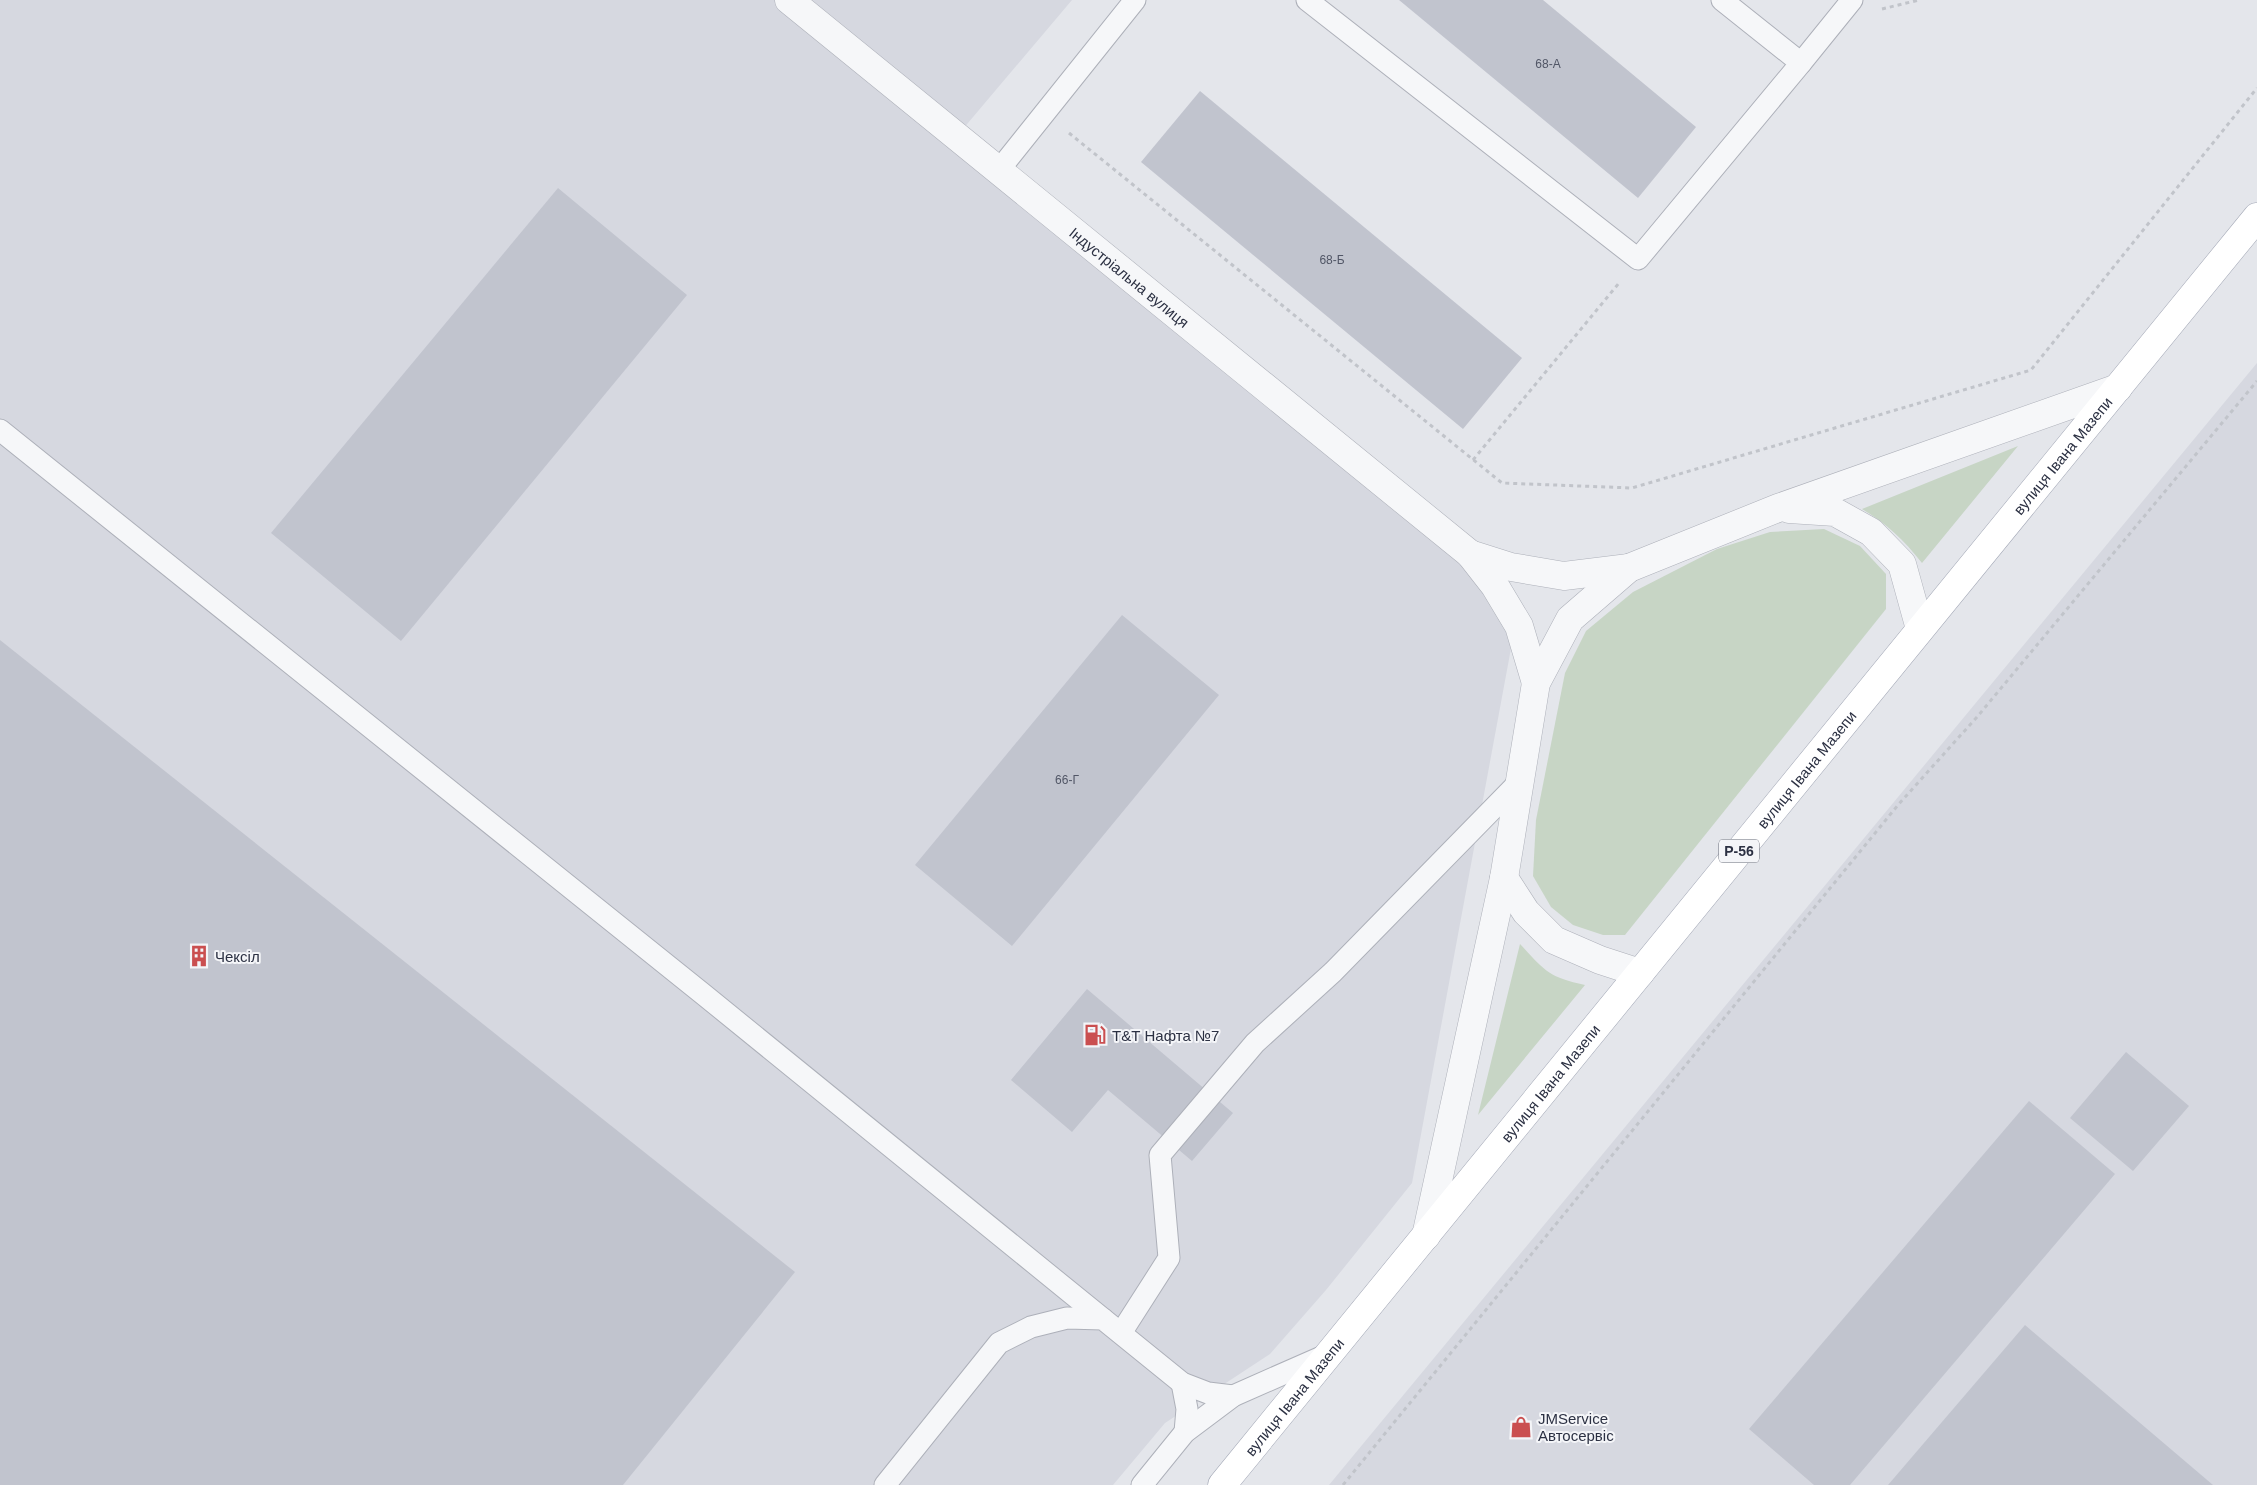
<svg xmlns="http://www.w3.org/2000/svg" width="2257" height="1485" font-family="Helvetica,sans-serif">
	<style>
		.built { fill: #d6d8e0 }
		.green { fill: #c7d5c5 }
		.building { fill: #c1c4ce }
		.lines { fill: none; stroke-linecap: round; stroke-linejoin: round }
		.service-casing { stroke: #adb0b9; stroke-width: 23 }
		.minor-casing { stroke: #adb0b9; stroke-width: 29 }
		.primary-casing { stroke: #a3a8b6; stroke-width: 29 }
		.path { stroke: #c1c4ca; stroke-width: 3; stroke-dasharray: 4 4; stroke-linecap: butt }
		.service { stroke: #f6f7f9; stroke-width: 21 }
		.minor { stroke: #f6f7f9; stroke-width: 28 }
		.primary { stroke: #fff; stroke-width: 28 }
		.labels { text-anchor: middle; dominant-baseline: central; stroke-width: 4; stroke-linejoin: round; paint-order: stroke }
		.number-label { font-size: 12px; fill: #515666 }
		.shield { fill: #f4f5f8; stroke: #686c79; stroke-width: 1 }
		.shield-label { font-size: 14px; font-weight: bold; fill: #2c3143 }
		.street-label { font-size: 15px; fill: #2c3143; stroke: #f4f5f8 }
		.poi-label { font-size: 15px; fill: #2c3143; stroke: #f4f5f8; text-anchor: start }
	</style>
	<rect width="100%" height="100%" fill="#e4e6eb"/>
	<g class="built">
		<path d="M 0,0 L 1072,0 L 957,136 L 1470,554 L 1512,643 L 1412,1183 L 1326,1290 L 1270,1354 L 1165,1423 L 1113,1485 L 0,1485 Z"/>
		<path d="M 2257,363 L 2257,1485 L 1329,1485 Z"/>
	</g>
	<g class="green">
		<path d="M 2018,446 L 1922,563 C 1904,540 1886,523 1862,509 Z"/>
		<path d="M 1824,529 L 1860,546 L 1886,574 L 1886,609 L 1625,935 L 1603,935 L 1573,925 L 1551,907 L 1533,876 L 1536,820 L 1565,673 L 1586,631 L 1633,592 L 1717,549 L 1770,532 Z"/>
		<path d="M 1520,944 C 1545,971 1548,977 1585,985 L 1478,1115 Z"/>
	</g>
	<g class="building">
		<path d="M 1399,0 L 1543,0 L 1696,127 L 1638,198 Z"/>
		<path d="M 1200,91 L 1522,358 L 1463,429 L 1141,162 Z"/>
		<path d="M 558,188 L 687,295 L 401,641 L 271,533 Z"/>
		<path d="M 1122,615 L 1219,695 L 1012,946 L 915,865 Z"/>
		<path d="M 0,640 L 795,1272 L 623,1485 L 0,1485 Z"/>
		<path d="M 1087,989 L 1233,1113 L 1192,1161 L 1108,1090 L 1072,1132 L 1011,1080 Z"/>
		<path d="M 2126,1052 L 2189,1106 L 2133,1171 L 2070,1118 Z"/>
		<path d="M 2029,1101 L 2115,1174 L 1850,1485 L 1814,1485 L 1749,1429 Z"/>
		<path d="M 2025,1325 L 2213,1485 L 1888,1485 Z"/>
	</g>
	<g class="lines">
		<g class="service-casing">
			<g id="service">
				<path d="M 1307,0 L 1638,259 L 1801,63 L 1722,0"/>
				<path d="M 1801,63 L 1852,0"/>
				<path d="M 999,170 L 1135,0"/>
				<path d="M 0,430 L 703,994 L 1103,1319"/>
				<path d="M 1121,1333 L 1169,1258 L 1160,1155 L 1255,1043 L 1333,972 L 1521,780"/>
				<path d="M 1182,1383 L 1187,1409 L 1185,1432"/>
				<path d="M 885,1485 L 999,1343 L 1031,1327 L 1067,1318 L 1103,1319 L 1182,1383 L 1208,1393 L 1233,1396"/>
				<path d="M 1142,1485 L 1185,1432 L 1233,1396 L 1326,1355"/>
			</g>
		</g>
		<g class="minor-casing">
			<g id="minor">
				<path id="s1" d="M 789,0 L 1470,554 L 1495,586 L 1519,626 L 1536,683"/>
				<path d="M 1789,509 L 1835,512 L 1871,532 L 1902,564 L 1920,629"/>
				<path d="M 1470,554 L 1511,567 L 1564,576 L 1629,568"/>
				<path d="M 1504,878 L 1526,912 L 1554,940 L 1600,960 L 1640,973"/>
				<path d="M 1426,1236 L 1504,878 L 1536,683 L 1570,619 L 1629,568 L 1778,508 L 2118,388"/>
			</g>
		</g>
		<g class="primary-casing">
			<g id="primary">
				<path id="s2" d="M 1222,1485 L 2257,217"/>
			</g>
		</g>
		<g class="path">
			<path d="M 1882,9 L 1919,0"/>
			<path d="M 1069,133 L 1502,483 L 1632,488 L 2031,370 L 2257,88"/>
			<path d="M 1473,460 L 1619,283"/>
			<path d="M 1343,1485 L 1898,805 L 1977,717 L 2257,381"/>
		</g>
		<use href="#service" class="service"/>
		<use href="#minor" class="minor"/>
		<use href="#primary" class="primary"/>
	</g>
	<defs>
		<g id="building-bare" transform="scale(1.725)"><path d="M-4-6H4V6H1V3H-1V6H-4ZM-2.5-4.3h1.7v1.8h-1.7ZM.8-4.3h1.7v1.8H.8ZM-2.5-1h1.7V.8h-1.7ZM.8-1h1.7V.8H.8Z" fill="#ca4f50" stroke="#f4f5f8" stroke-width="2.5" paint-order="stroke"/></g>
		<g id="fuel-bare" transform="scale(1.725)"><path d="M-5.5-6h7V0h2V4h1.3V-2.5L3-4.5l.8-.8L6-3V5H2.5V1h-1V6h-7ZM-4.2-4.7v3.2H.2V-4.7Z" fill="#ca4f50" stroke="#f4f5f8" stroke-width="2.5" paint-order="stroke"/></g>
		<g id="shop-bare" transform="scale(1.725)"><path d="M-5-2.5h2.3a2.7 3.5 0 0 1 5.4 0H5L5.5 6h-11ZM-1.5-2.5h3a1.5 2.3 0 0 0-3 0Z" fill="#ca4f50" stroke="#f4f5f8" stroke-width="2.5" paint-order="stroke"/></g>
	</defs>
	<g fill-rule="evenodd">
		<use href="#building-bare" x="199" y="956"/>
		<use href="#fuel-bare" x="1095" y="1035"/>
		<use href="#shop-bare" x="1521" y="1427"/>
	</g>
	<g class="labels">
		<g class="number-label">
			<text x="1548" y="64">68-А</text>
			<text x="1332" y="260">68-Б</text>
			<text x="1067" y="780">66-Г</text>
		</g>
		<rect class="shield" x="1719" y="839.5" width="40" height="23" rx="4"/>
		<g class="shield-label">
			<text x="1739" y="851">Р-56</text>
		</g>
		<g class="street-label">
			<text stroke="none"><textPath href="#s1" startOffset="439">Індустріальна вулиця</textPath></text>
			<text stroke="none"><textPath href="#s2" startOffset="1329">вулиця Івана Мазепи</textPath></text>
			<text stroke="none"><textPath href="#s2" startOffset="924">вулиця Івана Мазепи</textPath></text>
			<text stroke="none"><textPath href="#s2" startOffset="519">вулиця Івана Мазепи</textPath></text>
			<text stroke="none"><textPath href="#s2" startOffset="114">вулиця Івана Мазепи</textPath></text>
		</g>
		<g class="poi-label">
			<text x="215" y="956">Чексіл</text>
			<text x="1112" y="1035">Т&amp;Т Нафта №7</text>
			<text x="1538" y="1418">JMService<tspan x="1538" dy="17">Автосервіс</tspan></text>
		</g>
	</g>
</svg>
